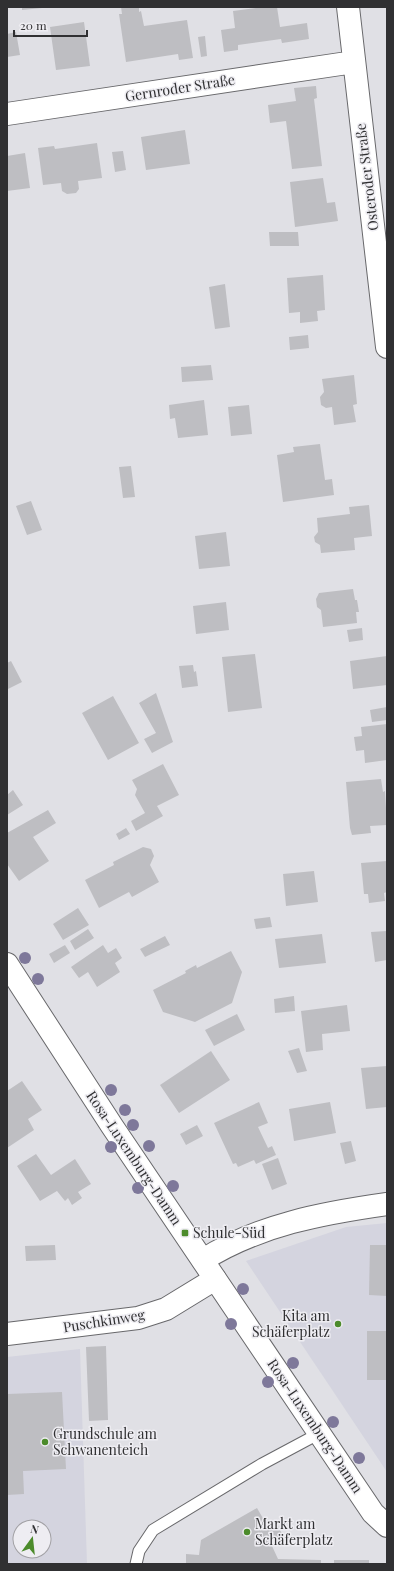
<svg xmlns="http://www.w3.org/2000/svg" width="394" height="1571" viewBox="0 0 394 1571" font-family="'Playfair Display',serif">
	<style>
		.built { fill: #d4d4df; fill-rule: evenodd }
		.building { fill: #bebec2 }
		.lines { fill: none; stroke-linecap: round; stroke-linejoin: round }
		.lane-casing { stroke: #68686b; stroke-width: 13 }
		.street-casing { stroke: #68686b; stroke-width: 24 }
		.secondary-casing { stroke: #68686b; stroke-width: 24 }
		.lane { stroke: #fff; stroke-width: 11 }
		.street { stroke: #fff; stroke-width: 22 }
		.secondary { stroke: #fff; stroke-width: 22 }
		.tree { fill: #7e789a }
		.poi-dot { fill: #4c8b2b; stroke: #eeedf2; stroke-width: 1.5 }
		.labels { text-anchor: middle; stroke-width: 3; stroke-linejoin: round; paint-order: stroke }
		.street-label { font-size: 14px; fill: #303032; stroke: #eeedf2 }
		.poi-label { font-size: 14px; fill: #303032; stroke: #eeedf2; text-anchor: start }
	</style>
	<rect width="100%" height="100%" fill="#e0e0e5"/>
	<path class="built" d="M387,1223v249l-141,-211 100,-34z
		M80,1349l7,215h-80v-207zM20,1527h24v24h-24z"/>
	<path class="building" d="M22,7h20v1l-20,2z
		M121,7h18v5l2,-1 3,15 43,-6 6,38 -14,2 -1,-6 -52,8 -7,-48h3z
		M263,7h14l3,20 27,-4 2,16 -27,4 -1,-4 -43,6v5l-14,2 -3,-22 14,-2 -2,-17z
		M84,22l6,44 -34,4 -6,-43z
		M16,32l4,23 -13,2v-23z
		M205,36l2,20 -6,1 -3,-20z
		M316,86l1,12 -3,1 8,67 -30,3 -6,-48 -16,2 -2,-18 28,-4 -2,-13z
		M185,130l5,34 -44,6 -5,-33z
		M97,143l5,35 -24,3 1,8 -3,4 -9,1 -5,-3 -1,-8 -18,2 -5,-37 16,-2 1,3z
		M123,151l3,19 -11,2 -3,-20z
		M25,153l5,35 -23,3v-35z
		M323,178l4,25 8,-1 3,19 -43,6 -5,-45z
		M269,232h29l1,14h-29z
		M323,275l2,35 -8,1 1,10 -18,2v-11l-11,1 -2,-35z
		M225,284l5,43 -15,2 -6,-42z
		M308,335l1,13 -19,2 -1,-13z
		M211,365l2,15 -31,2 -1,-15z
		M354,375l3,29 -4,1 3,17 -22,3 -2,-18 -6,1 -5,-3 -1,-8 4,-5 -2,-13z
		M204,400l4,35 -30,3 -3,-20 -5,1 -1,-14z
		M249,405l3,29 -21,2 -3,-29z
		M320,444l5,36 7,-1 2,16 -51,7 -6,-47 17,-3 -1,-5z
		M131,466l4,31 -12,1 -4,-31z
		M31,501l11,29 -15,5 -11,-29z
		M369,505l3,31 -18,2 1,12 -34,3 -1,-8 -5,-3 -1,-5 4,-5 -1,-14 33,-4 -1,-7z
		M226,532l4,34 -31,3 -4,-33z
		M353,589l2,11h2l2,12h-3l1,11 -34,4 -2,-17 -4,-3 -1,-8 3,-6z
		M226,602l3,28 -33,4 -3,-28z
		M362,628l1,12 -14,2 -2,-12z
		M255,654l7,54 -34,4 -6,-55z
		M387,656v29l-34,4 -3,-28z
		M11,661l11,21 -14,7 -1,-26z
		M193,665l1,7 2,-1 2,15 -16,2 -3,-22z
		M156,693l17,49 -21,11 -8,-14 12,-6 -17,-30z
		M113,696l26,47 -31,17 -26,-47z
		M387,707v13l-15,2 -2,-12z
		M387,724v36l-22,3 -1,-13 -8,1 -2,-14 8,-1 -1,-9z
		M163,764l16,31 -22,11 6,10 -27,15 -5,-10 14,-8 -10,-18 2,-6 -5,-9z
		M381,779l2,13 2,-1 2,34 -17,1 1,7 -19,2 -2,-7 -4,-46z
		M13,790l10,15 -16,10v-20z
		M48,810l8,13 -23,14 16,24 -30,20 -12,-17v-31z
		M126,828l4,6 -11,6 -3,-6z
		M143,847l8,2 3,7 -4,9 9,17 -27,15 -3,-5 -30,16 -14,-28 29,-15 -1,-3z
		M387,861v31l-3,1 1,8 -16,2 -1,-9h-4l-3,-31z
		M314,871l4,31 -32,4 -3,-32z
		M78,908l11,17 -26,15 -10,-16z
		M270,917l2,10 -16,2 -2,-10z
		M88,929l6,9 -19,12 -5,-9z
		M387,931v29l-12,2 -4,-30z
		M322,934l4,29 -47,5 -4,-29z
		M165,936l5,9 -25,12 -5,-8z
		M65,945l5,8 -16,10 -5,-9z
		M103,945l5,8 8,-5 6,10 -7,5 5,9 -23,15 -9,-15 -9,6 -8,-11z
		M231,951l11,21 -10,31 -37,19 -32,-10 -10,-22 33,-17 -1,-2 11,-6 1,3z
		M294,996l1,15 -20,2 -1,-14z
		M347,1005l3,26 -28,3 1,16 -17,2 -5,-41z
		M237,1014l8,16 -31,16 -9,-16z
		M299,1048l8,23 -10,2 -9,-22z
		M211,1051l19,29 -51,33 -19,-28z
		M387,1066v41l-21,2 -5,-41z
		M22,1081l20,29 -14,9 6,11 -27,18v-57z
		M259,1102l9,21 -10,4 10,21 4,-2 4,9 -20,9 -2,-4 -16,7 -2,-4 -3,1 -19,-41z
		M330,1102l6,31 -42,8 -5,-32z
		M197,1125l6,11 -17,9 -6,-11z
		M351,1141l5,20 -11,3 -5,-21z
		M36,1154l15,21 24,-16 16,25 -13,8 4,6 -10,7 -4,-7 -3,3 -8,-10 -17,10 -23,-35z
		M278,1158l9,26 -15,6 -10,-26z
		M55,1245l1,15 -30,1 -1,-15z
		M370,1245h17v51l-18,-1z
		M367,1331h20v49h-20z
		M106,1346l2,74 -19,1 -3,-74z
		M62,1392l4,77 -43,2 1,23 -17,1v-101z
		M257,1508l11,19 8,-5 8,16 -12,8 6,13 43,1v4h-135v-10l13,1 2,-15z
		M334,1560h35v4h-35z"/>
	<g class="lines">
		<defs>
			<path id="lane" d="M136,1564l3,-13 14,-21 109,-66 58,-31"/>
			<path id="street" d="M348,7l39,340
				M7,114l347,-52
				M203,1260c55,-35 120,-47 184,-56
				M7,1334l131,-16 28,-9 49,-30"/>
			<path id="secondary" d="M7,964l105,162 261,387 14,13"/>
		</defs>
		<use href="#lane" class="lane-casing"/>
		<use href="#street" class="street-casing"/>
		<use href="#secondary" class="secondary-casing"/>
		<use href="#lane" class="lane"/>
		<use href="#street" class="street"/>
		<use href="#secondary" class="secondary"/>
	</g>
	<g class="tree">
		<circle cx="25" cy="958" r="6"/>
		<circle cx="38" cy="979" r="6"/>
		<circle cx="111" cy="1090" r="6"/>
		<circle cx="125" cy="1110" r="6"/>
		<circle cx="133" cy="1125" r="6"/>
		<circle cx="149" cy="1146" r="6"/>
		<circle cx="111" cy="1147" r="6"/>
		<circle cx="173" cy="1186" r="6"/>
		<circle cx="138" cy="1188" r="6"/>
		<circle cx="243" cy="1289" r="6"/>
		<circle cx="231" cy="1324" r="6"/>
		<circle cx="293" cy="1363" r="6"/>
		<circle cx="268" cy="1382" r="6"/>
		<circle cx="333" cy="1422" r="6"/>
		<circle cx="359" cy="1458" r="6"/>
	</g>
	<g class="poi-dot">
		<rect x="181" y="1229" width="8" height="8" rx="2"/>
		<circle cx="338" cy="1324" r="4"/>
		<circle cx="45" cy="1442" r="4"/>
		<circle cx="247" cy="1532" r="4"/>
	</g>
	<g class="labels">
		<g class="street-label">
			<text transform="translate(180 88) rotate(-9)" y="5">Gernroder Straße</text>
			<text transform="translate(367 177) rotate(-97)" y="5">Osteroder Straße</text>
			<text transform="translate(134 1158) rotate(56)" y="5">Rosa-Luxemburg-Damm</text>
			<text transform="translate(104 1321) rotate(-9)" y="5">Puschkinweg</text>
			<text transform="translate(315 1426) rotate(56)" y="5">Rosa-Luxemburg-Damm</text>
		</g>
		<g class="poi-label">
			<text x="193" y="1238">Schule-Süd</text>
			<text x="330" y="1321" text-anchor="end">Kita am<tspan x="330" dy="16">Schäferplatz</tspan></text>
			<text x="53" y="1439">Grundschule am<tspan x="53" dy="16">Schwanenteich</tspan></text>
			<text x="255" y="1529">Markt am<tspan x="255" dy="16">Schäferplatz</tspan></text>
		</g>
	</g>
	<rect width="394" height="1571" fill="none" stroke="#303032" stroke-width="16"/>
	<g transform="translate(32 1539) rotate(15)"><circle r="19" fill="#eeedf2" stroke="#a2a1a5"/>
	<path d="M0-3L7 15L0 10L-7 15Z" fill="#4c8b2b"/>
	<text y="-6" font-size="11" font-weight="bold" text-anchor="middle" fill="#303032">N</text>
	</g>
	<path d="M14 30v6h73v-6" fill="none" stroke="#303032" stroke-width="2"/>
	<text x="20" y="30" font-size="12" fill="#303032" stroke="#eeedf2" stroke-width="3" paint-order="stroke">20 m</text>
</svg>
